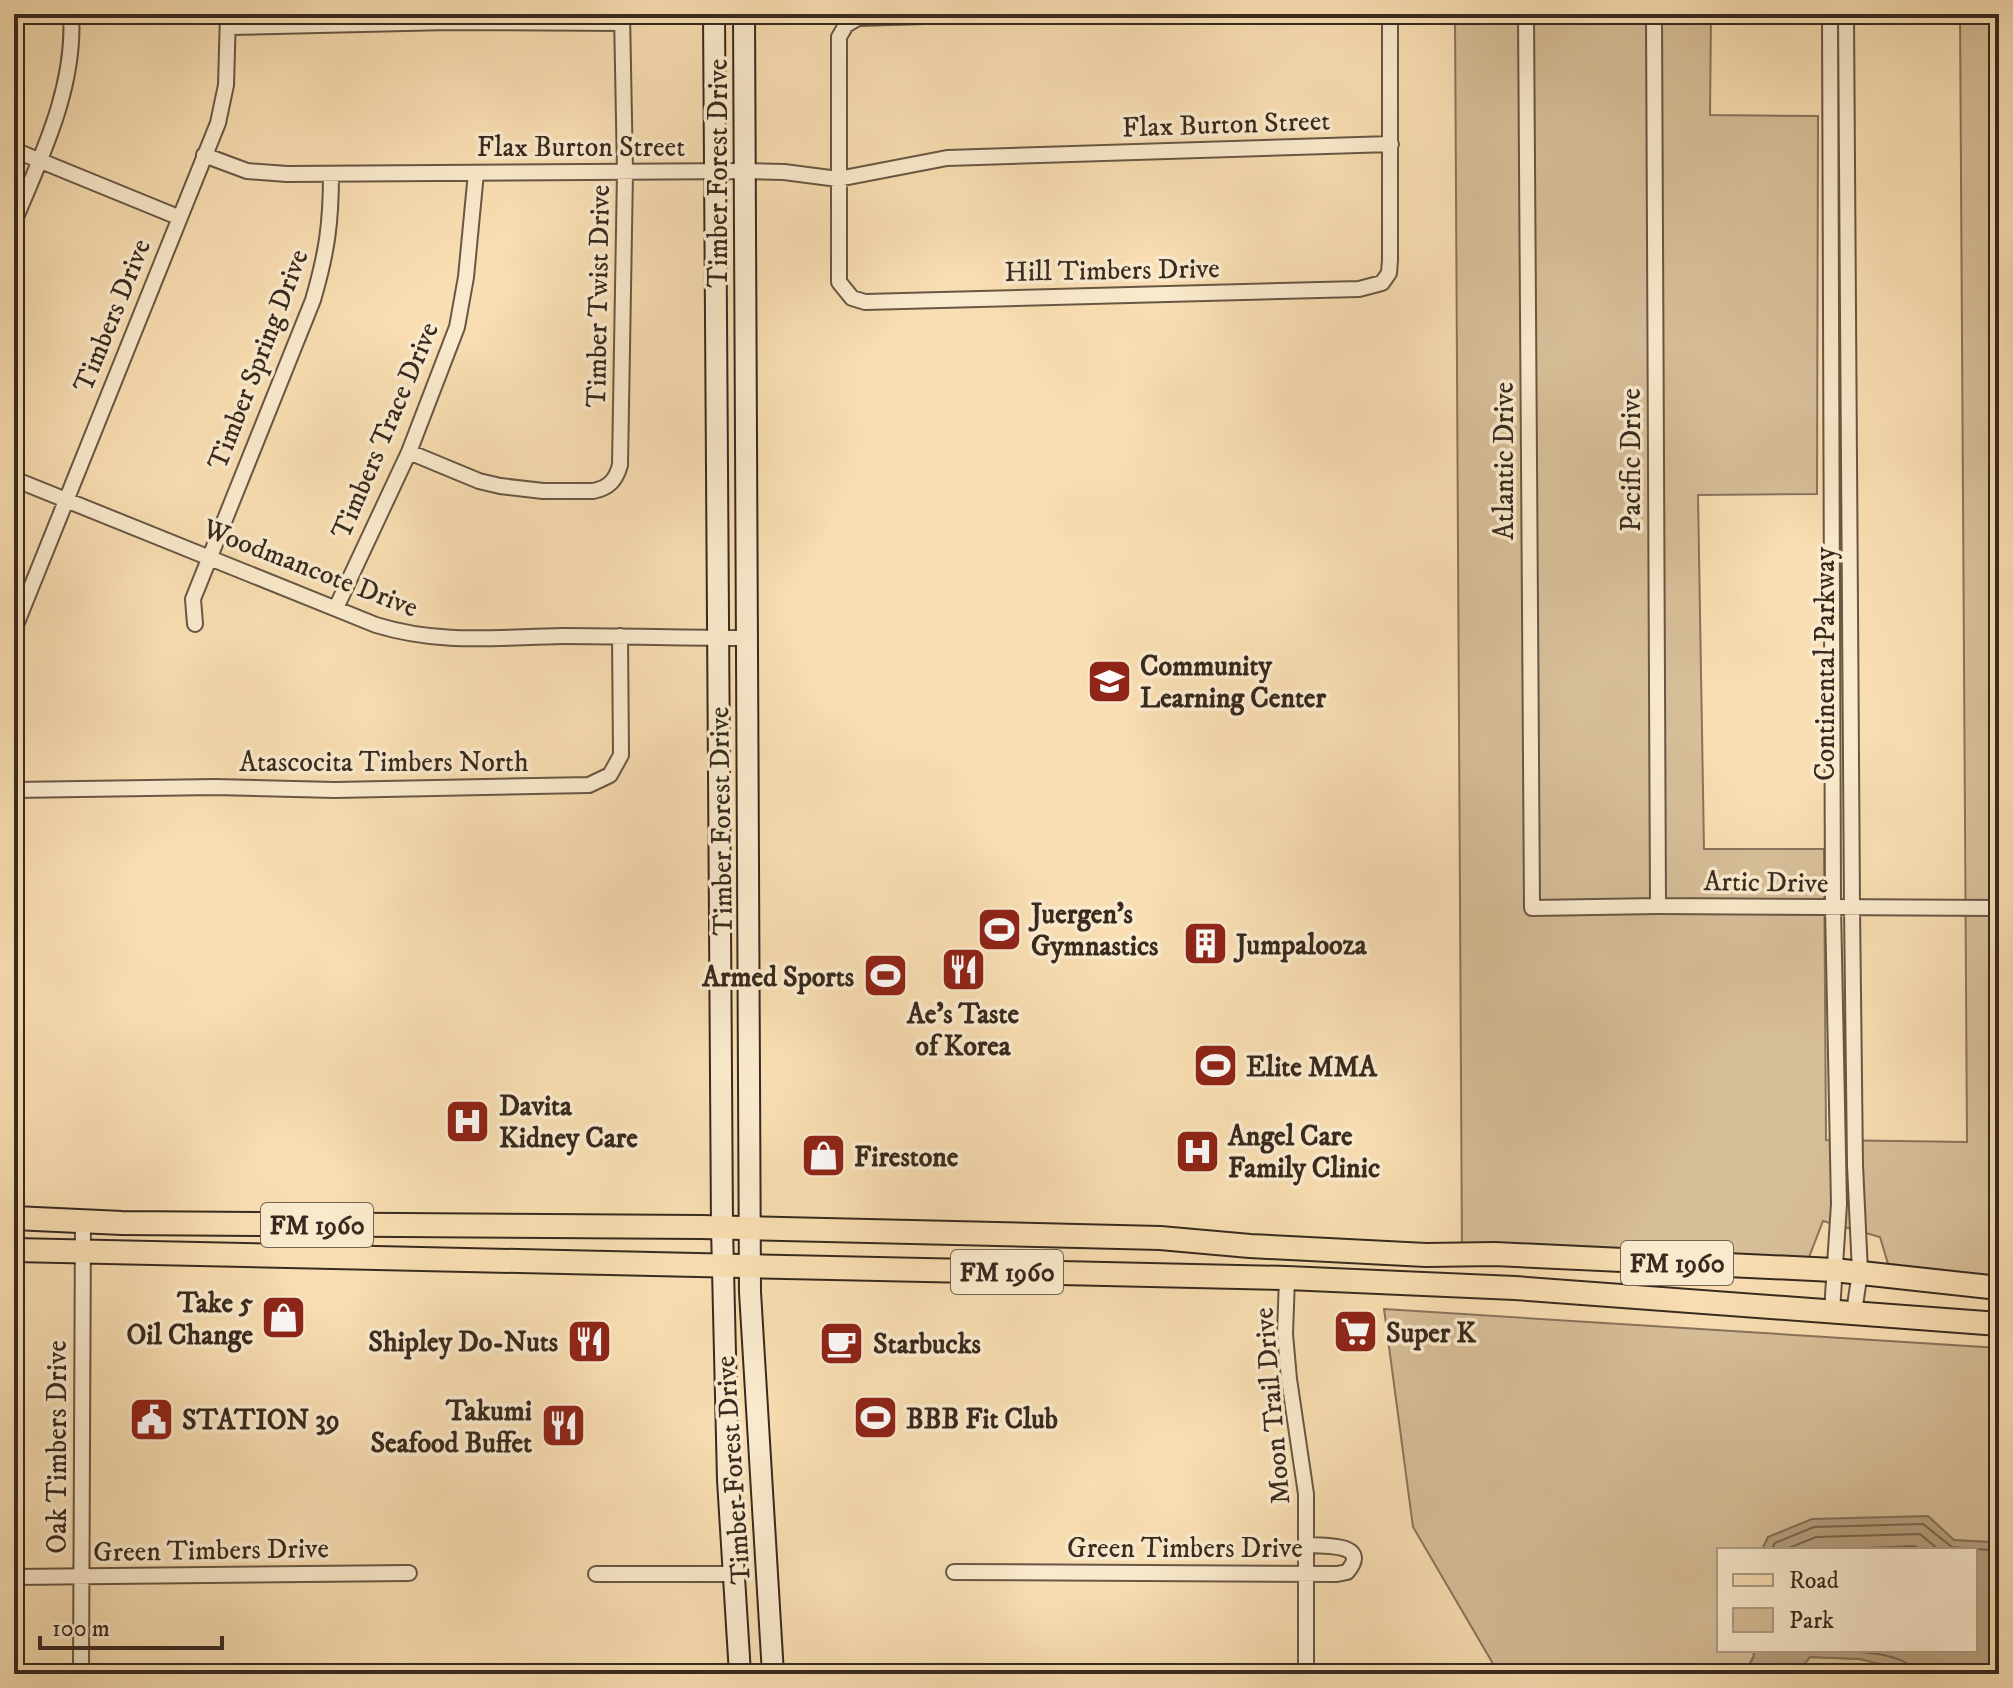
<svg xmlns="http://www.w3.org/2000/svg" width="2013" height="1688" viewBox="0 0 2013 1688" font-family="'IM FELL DW Pica',serif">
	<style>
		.green { fill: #d7bf99; stroke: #88745c; stroke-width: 2 }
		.water { fill: #b7a180; stroke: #847159; stroke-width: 2 }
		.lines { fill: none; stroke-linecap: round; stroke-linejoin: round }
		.shore { stroke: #786650; stroke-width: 2 }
		.street-casing { stroke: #685744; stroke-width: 18 }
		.secondary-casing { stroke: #382a1f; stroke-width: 24 }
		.primary-casing { stroke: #382a1f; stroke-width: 26 }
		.street { stroke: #faeacd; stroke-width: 14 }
		.secondary { stroke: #faeacd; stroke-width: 20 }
		.primary { stroke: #f8deb2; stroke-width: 22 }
		.labels { text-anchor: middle; stroke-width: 7; stroke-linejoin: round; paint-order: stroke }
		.shield { fill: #faeacd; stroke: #726453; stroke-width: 2 }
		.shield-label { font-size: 26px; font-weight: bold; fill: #382a1f }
		.street-label { font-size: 28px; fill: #382a1f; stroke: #faeacd }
		.poi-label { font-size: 28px; font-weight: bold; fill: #382a1f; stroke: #faeacd; text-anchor: start }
	</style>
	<rect width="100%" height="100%" fill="#f8deb2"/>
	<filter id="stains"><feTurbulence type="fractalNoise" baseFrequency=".0025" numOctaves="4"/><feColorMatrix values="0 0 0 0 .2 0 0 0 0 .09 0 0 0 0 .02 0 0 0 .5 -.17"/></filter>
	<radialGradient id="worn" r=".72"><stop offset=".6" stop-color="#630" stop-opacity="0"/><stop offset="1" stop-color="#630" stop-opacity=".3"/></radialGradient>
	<path class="green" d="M1455,14h256l-1,101 108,1 -1,378 -119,1 6,354h120l2,291 141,2 -7,-1128h39v1266l-107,-3 -12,-40 -57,-16 -17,44 -344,-10z
		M1384,1309l615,39v189l-9,5 -222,-5 -6,13h-43v100h34l1,6 -10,18h-245l-86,-147z
		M1810,1657l50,2 60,15h-124z"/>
	<path class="water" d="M1928,1516l26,24 36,2 9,-5v137h-79l-60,-15 -50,-2 -14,17h-52l10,-18 -1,-6h222v-100h-213l6,-13 44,-18z"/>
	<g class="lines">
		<path class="shore" d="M1771,1550l4,-7 39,-16 109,-3 29,23 37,3 10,-4
			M1784,1550l32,-13 104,-3 19,16
			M1816,1550l99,-4 6,4
			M1829,1650c22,1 67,2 83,17l1,7"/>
		<defs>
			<path id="street" d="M992,14l-134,4 -12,7 -7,12v245l13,16 13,4 494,-13 23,-6 7,-10 1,-13v-246
				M1526,14l6,894 126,-2 341,2
				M1654,14l4,892
				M1830,14l3,893 6,297 -7,107
				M1846,14l6,893 3,258 5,107 -6,40
				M229,27l220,-5 173,1
				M14,150l164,67
				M204,155l43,16 40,3 458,-3 39,1 54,7 109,-21 444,-14
				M14,222c27,-65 62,-135 57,-208
				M409,452l70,29 21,5 43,5h50c16,-3 23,-11 27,-26l5,-293 -3,-158
				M14,479l362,146c65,20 121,12 187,11 61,0 122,2 183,2
				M336,608l73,-156 48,-125 9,-50 10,-104
				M195,624l-2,-25 120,-299c14,-48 18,-77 18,-126
				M14,630l204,-507 8,-38 2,-71
				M14,790l201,-3 120,3 254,-5 21,-10 11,-20 -1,-119
				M1287,1278l-2,56 4,45 17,115v180
				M954,1572l383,2 10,-2c25,-29 -24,-26 -40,-27
				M596,1574h138
				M14,1577l395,-4
				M81,1674l2,-453"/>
			<path id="secondary" d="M714,14l8,1213 6,253 12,194
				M744,14l6,1278 23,382"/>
			<path id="primary" d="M14,1218l108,5 579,4 459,11 90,8 176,9 69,-1 339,16 165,18
				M14,1250l1273,28 228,10 484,36"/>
		</defs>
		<use href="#street" class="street-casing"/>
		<use href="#secondary" class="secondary-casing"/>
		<use href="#primary" class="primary-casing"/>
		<use href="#street" class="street"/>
		<use href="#secondary" class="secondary"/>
		<use href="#primary" class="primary"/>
	</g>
	<defs>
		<symbol id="school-square" viewBox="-11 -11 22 22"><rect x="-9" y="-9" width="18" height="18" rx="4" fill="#8f2418" stroke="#faeacd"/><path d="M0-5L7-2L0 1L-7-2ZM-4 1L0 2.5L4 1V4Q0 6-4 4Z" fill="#fff"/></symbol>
		<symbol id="stadium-square" viewBox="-11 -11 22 22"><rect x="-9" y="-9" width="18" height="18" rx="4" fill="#8f2418" stroke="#faeacd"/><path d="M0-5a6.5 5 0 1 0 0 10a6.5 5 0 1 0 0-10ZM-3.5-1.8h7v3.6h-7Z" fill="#fff"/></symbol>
		<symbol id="building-square" viewBox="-11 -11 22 22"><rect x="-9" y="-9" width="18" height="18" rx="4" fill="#8f2418" stroke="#faeacd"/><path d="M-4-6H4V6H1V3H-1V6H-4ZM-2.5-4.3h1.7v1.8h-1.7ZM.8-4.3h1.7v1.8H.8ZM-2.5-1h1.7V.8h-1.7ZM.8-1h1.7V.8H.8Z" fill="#fff"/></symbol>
		<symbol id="restaurant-square" viewBox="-11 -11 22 22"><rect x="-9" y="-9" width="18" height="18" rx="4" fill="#8f2418" stroke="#faeacd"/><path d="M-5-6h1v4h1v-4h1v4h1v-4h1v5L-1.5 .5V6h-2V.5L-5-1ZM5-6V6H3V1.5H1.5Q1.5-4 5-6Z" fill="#fff"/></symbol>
		<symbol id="hospital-square" viewBox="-11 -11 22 22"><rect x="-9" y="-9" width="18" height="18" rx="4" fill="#8f2418" stroke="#faeacd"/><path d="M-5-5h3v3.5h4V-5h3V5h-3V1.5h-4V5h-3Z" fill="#fff"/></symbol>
		<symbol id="shop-square" viewBox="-11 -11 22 22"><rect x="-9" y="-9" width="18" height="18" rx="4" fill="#8f2418" stroke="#faeacd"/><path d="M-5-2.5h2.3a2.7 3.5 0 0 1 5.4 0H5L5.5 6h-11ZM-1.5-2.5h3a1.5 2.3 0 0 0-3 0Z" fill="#fff"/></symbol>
		<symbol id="supermarket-square" viewBox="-11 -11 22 22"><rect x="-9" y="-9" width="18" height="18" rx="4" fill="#8f2418" stroke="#faeacd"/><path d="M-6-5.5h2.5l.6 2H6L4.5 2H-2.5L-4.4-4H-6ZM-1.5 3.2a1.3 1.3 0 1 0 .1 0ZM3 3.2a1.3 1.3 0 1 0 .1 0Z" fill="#fff"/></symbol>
		<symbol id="cafe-square" viewBox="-11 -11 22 22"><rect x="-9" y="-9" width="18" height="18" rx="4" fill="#8f2418" stroke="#faeacd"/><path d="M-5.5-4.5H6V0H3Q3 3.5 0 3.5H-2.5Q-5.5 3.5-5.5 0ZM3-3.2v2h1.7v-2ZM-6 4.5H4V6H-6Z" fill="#fff"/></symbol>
		<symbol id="civic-square" viewBox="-11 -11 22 22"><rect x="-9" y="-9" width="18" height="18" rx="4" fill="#8f2418" stroke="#faeacd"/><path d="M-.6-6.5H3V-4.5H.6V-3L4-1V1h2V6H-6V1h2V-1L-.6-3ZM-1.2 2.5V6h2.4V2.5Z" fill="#fff"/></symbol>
	</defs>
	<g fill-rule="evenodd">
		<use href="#school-square" x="1084" y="656" width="51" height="51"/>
		<use href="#stadium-square" x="974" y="904" width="51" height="51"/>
		<use href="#building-square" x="1180" y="918" width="51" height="51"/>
		<use href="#restaurant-square" x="938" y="944" width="51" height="51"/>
		<use href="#stadium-square" x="860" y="950" width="51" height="51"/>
		<use href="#stadium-square" x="1190" y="1040" width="51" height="51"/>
		<use href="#hospital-square" x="442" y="1096" width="51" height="51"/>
		<use href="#hospital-square" x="1172" y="1126" width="51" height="51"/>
		<use href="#shop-square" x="798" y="1130" width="51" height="51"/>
		<use href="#shop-square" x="258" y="1292" width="51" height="51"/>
		<use href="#supermarket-square" x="1330" y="1306" width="51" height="51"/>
		<use href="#restaurant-square" x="564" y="1316" width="51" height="51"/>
		<use href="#cafe-square" x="816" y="1318" width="51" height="51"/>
		<use href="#stadium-square" x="850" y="1392" width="51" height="51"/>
		<use href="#civic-square" x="126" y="1394" width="51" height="51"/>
		<use href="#restaurant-square" x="538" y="1400" width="51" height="51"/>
	</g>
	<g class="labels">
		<g class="shield">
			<rect x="261" y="1203" width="112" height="44" rx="6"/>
			<rect x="1621" y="1241" width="112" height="44" rx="6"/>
			<rect x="951" y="1250" width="112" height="44" rx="6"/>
		</g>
		<g class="shield-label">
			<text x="317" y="1234">FM 1960</text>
			<text x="1677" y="1272">FM 1960</text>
			<text x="1007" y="1281">FM 1960</text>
		</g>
		<g class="street-label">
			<text transform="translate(1226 123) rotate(-2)" y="10">Flax Burton Street</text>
			<text x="581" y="156">Flax Burton Street</text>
			<text transform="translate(717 173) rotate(-90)" y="10">Timber Forest Drive</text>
			<text transform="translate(1112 269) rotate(-1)" y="10">Hill Timbers Drive</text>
			<text transform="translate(597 296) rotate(-89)" y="10">Timber Twist Drive</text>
			<text transform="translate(111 315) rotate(-68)" y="10">Timbers Drive</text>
			<text transform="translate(257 359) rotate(-69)" y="10">Timber Spring Drive</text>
			<text transform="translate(384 430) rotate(-67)" y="10">Timbers Trace Drive</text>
			<text transform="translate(1630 460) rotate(-90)" y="10">Pacific Drive</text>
			<text transform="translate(1503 461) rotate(-90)" y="10">Atlantic Drive</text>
			<text transform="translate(311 567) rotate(21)" y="10">Woodmancote Drive</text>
			<text transform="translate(1824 664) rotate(-90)" y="10">Continental Parkway</text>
			<text x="384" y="771">Atascocita Timbers North</text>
			<text transform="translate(720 821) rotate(-91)" y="10">Timber Forest Drive</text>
			<text transform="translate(1766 881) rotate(1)" y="10">Artic Drive</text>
			<text transform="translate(1271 1406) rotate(-95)" y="10">Moon Trail Drive</text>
			<text transform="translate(56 1447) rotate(-90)" y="10">Oak Timbers Drive</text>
			<text transform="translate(732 1470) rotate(-94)" y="10">Timber Forest Drive</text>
			<text x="1185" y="1557">Green Timbers Drive</text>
			<text transform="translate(211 1549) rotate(-1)" y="10">Green Timbers Drive</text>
		</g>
		<g class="poi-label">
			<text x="1140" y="675">Community<tspan x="1140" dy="32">Learning Center</tspan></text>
			<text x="1031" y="923">Juergen's<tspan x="1031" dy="32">Gymnastics</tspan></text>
			<text x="1236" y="954">Jumpalooza</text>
			<text x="854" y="986" text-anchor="end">Armed Sports</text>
			<text x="963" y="1023" text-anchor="middle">Ae's Taste<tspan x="963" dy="32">of Korea</tspan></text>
			<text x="1246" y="1076">Elite MMA</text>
			<text x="499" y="1115">Davita<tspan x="499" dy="32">Kidney Care</tspan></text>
			<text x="1228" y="1145">Angel Care<tspan x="1228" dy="32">Family Clinic</tspan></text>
			<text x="854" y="1166">Firestone</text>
			<text x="253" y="1312" text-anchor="end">Take 5<tspan x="253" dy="32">Oil Change</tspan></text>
			<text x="1386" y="1342">Super K</text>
			<text x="558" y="1351" text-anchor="end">Shipley Do-Nuts</text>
			<text x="873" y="1353">Starbucks</text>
			<text x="532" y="1420" text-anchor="end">Takumi<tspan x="532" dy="32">Seafood Buffet</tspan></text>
			<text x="906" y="1428">BBB Fit Club</text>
			<text x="182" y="1429">STATION 39</text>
		</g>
	</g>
	<rect width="2013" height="1688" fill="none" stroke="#f8deb2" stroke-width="48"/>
	<rect x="16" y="16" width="1981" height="1656" fill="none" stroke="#382a1f" stroke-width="4"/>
	<rect x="24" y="24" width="1965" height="1640" fill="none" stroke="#382a1f" stroke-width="2"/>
	<rect x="1717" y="1548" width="260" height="104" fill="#faeacd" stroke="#ac9d87" stroke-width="2"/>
	<rect x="1733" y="1574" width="40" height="12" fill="#f8deb2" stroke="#ac9d87" stroke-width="2"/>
	<text x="1789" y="1588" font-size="24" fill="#382a1f">Road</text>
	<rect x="1733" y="1608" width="40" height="24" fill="#d7bf99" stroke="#ac9d87" stroke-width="2"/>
	<text x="1789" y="1628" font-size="24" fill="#382a1f">Park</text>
	<path d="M40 1636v12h182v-12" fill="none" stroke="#382a1f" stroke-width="4"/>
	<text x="52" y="1636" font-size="24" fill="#382a1f" stroke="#faeacd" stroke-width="6" paint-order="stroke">100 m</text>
	<rect width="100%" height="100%" filter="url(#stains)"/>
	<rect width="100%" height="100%" fill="url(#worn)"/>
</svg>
